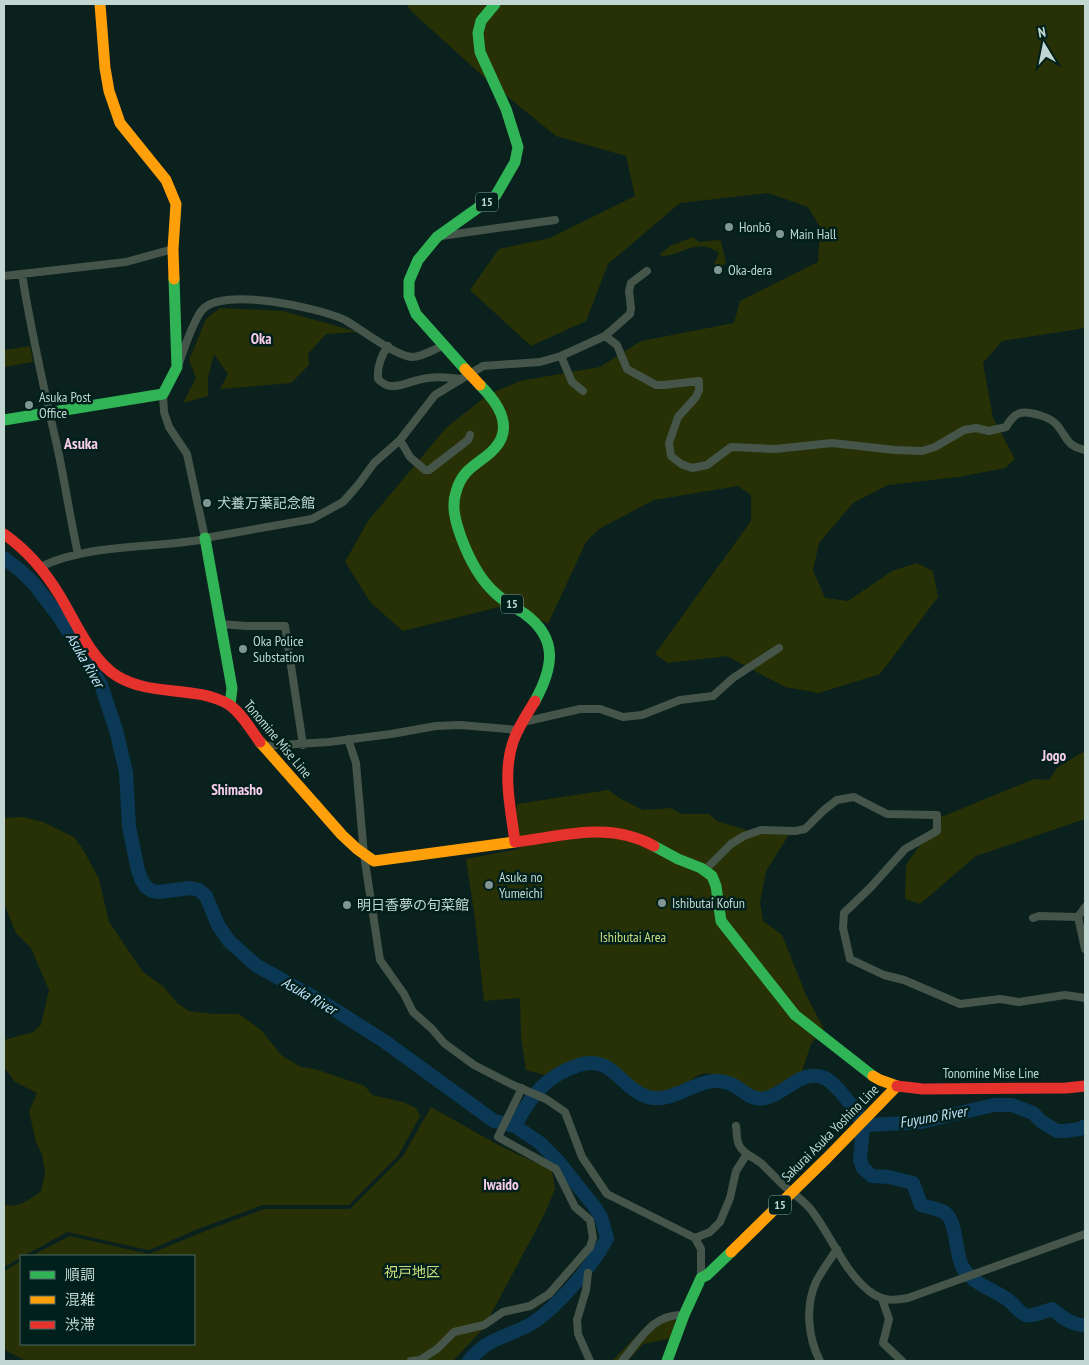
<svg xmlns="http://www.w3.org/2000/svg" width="1089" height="1365" viewBox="0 0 1089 1365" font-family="'PT Sans Narrow','Noto Sans JP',sans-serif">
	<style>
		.green { fill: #283105 }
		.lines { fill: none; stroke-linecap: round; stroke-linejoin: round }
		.river { stroke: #0b3955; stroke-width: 14 }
		.street { stroke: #46554a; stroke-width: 8 }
		.fast { stroke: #30b455; stroke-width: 11 }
		.slow { stroke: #ff9f0a; stroke-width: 11 }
		.jam { stroke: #e5322d; stroke-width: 11 }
		.slow-bridge { stroke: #ff9f0a; stroke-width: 11 }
		.poi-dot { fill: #829793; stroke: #02201b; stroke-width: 2 }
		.labels { text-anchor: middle; stroke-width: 5; stroke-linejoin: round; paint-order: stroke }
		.shield { fill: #02201b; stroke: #88a09b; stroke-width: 1 }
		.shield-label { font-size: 12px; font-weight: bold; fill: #c2d7d2 }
		.poi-label { font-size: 14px; fill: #c2d7d2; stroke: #02201b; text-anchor: start }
		.street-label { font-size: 14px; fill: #c2d7d2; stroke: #02201b }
		.park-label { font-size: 14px; fill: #cede7e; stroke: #02201b }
		.neighbourhood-label { font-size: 15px; font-weight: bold; fill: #f7cdea; stroke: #02201b }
		.water-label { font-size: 15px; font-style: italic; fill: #c1e1fb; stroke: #02201b }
		.quarter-label { font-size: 16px; font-weight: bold; fill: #f7cdea; stroke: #02201b }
	</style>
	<rect width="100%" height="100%" fill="#0a211e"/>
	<path class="green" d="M407,4h678v324l-83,13 -19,22 10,55 22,41 -10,9 -47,9 -70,8 -35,18 -34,40 -6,27 12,28 23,3 44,-30 25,-8 16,8 5,26 -58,77 -61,19 -34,-6 -58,-31 -59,7 -13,-9 96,-133v-26l-13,-9 -84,14 -55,29 -13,13 -38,82 -37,-20 -108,27 -32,-28 -26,-41 23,-41 78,-93 43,-34 31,-13 80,-14 41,-26 93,-18 6,-22 78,-39 2,-35 -12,-20 -40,-14 -88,10 -72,61 -22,57 -55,25 -61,-56 29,-41 51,-11 85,-42 -9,-40 -70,-20 -70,-57 -76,-69z
		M693,237l6,5 18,-2 4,1 5,22 -2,2 -8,2 -2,-3 5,-11c-23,-17 -36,3 -58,3l-1,-2 10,-8z
		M220,308l63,3 75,21 -32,2 -18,20 1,11 -18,18 -71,6 8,-15 -14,-20 -6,23v19l-25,7 13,-25 -7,-18 17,-41z
		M30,346l3,16 -29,5v-19l1,2z
		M1085,751v68l-109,37 -56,48 -15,-5 1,-34 33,-47 95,-39 15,1 9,-13z
		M608,790l13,9 22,11 28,-2 10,6h28l8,7 32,10 41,2 -24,38 -6,31 3,19 19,14 24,60 18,34 -13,15 -10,30 -13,5 -19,14 -16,3c-12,-10 -36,-26 -52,-22 -4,1 -9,6 -13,8 -10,7 -27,15 -40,12 -7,-1 -14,-8 -19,-13 -6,-5 -11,-12 -17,-16 -21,-14 -45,-2 -64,11l-22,-6 -5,-33 -1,-39 -36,3 -9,-82 -9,-60 53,-10 -3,-37 1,-8z
		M22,817l21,5 31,15 10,14 15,28 10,43 34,50 21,15 13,16 12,8 25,3h25l23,17 19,24 20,12 14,2 50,17 7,9 31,7 13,6 4,8 -22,40 -49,49h-86l-65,24 -49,21 -82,-18 -63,35v-63c12,6 27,-5 37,-13l4,-18 -3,-19 -6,-12 -7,-31 8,-18 -22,-11 -11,-15v-27l29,-8 8,-7 8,-35 -18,-42 -15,-15 -11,-27 -1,-8v-80z
		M431,1107l69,39 52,24 3,19 -11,26 -61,114 -30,32h-429l-1,-2 -19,-9v-79l17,-10v83h173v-88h-163l39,-20 79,18 59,-24 56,-21h86l53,-53z
		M664,1314l13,7 -4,17 -30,6 -15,17h-16l39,-40z"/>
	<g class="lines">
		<path class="river" d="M4,558l17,13 14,14 25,33 41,67 15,45 10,42 3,55 9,43 3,9 5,8 6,4 7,1 31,-4 9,2 7,6 12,29 11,16 28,25 67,37 60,38 110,80 21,5 25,17 18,18 36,45 7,11 6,21c-13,26 -49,68 -73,84 -25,16 -44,13 -65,39
			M859,1117l4,10 -3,33 3,8 9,8 17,1 24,6 8,22c7,2 16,4 23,7 13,8 11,40 18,54 10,19 31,22 46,34 6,4 11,13 18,15 7,2 19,-4 26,-6 10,8 19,16 33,16
			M515,1126c15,-30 32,-51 64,-61 33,-11 42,24 69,32 27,8 52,-24 80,-14 14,4 21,19 38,15 19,-4 36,-30 59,-20 15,8 30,35 44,47l52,-3 73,-17h18l21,8 9,9 15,9h8l15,-2 5,-3"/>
		<path class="street" d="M441,236l114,-16
			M22,274c9,58 22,115 35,172 8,36 13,72 21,108
			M4,276l122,-14 47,-13
			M605,336l12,9 10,24 29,16h8l35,-4v9l-3,7 -18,20 -9,26 2,13 10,8 11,4 15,-3 24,-18 44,2 57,-6 63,7 27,1 13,-4 29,-17 12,-2 13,3 17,-4c3,-5 7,-12 14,-14 9,-2 31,4 37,12 11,13 8,20 28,25
			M388,346c-7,10 -11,21 -10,33 4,4 8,7 13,7 9,1 18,-4 27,-6 13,-4 29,-3 43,-1
			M561,356l11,26 11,9
			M179,363c6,-16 13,-40 23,-53 20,-24 118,-2 143,10 16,9 50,36 67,37 10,0 23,-8 32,-12
			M163,394l1,18 5,15 18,27 18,84 107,-19 31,-17 15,-17 16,-22 26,-23 35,-45 48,-29 57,-4 21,-6 44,-20 25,-22 1,-6 -2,-17 2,-8 16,-12
			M400,440l10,17 15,13h4l39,-30 2,-5
			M40,567c50,-24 112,-18 166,-28
			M220,624l26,2h39l18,119
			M523,722l57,-13h20l23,8 19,-2 38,-15 33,-4 20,-18 46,-30
			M348,739l8,24 8,92 16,105 24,34 9,18 19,17 12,14 30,22 39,20 33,14 19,13 17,45 25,37 88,44 6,11v29
			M264,746l65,-4 62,-8 45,-8 24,-1 58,5
			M705,870l26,-26 13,-8 17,-6 34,1 10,-2 19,-19 13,-10 17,-3 33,17 50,1v16l-32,18 -34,38 -27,26 -1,15 7,31 34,16 20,5 56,24 40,-5 19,3 46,-7 20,3
			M1085,907l-7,10 7,32
			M1033,918l6,-2 39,1
			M736,1126c1,5 0,13 3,19 4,9 15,12 23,19 7,7 14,14 21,21 10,9 21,15 29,26 20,26 31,59 57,80 13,10 23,10 39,7l177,-64
			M695,1238l15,-6 10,-10 10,-24 6,-27 11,-17
			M588,1273l-2,17 -9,30 1,14 12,27
			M882,1299l7,20 -6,24 19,18
			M411,1361l9,-1 17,-11 17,-17 30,-7 19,-13 27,-6 19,-12 41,-47 3,-9 -3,-18 -15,-13 -19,-38 -58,-32 24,-49
			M622,1361c18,-21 31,-48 62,-46
			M820,1361c-12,-23 -15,-55 -4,-79 6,-12 14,-22 21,-33"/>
		<path class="fast" d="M465,369l-49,-55 -7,-18v-15l9,-21 19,-23 59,-42 19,-33 3,-15 -12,-38 -26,-57 -2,-19 3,-12 14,-17
			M480,385c16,16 35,40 15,63 -14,16 -32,18 -39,44 -5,15 0,31 5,45 7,19 18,41 33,55 9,9 21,15 31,22 34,25 28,54 10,87
			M4,420l159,-26 14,-27 -3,-88
			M205,538l27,150 -2,17
			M654,846l24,13 23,9 11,8 4,10 5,35 74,94 78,61
			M667,1361l17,-46 17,-37 6,-3 24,-23"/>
		<path class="slow" d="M100,4l5,64 4,23 11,32 46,57 10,24 -3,45 1,30
			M260,742l82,93 15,14 17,12 141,-19
			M731,1252l96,-94 70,-72 -17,-6 -7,-4"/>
		<path class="jam" d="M4,534c24,17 41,37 56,62 15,25 32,65 57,80 34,21 77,9 111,28 13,8 23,26 32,38
			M535,701c-8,13 -17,26 -22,41 -11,32 -2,68 2,100 49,-6 94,-21 139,4
			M897,1086l26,3 143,-1 19,-2"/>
		<path class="slow-bridge" d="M465,369l15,16"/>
	</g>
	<g class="poi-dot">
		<circle cx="729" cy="227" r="5"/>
		<circle cx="780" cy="234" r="5"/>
		<circle cx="718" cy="270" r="5"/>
		<circle cx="29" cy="405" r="5"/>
		<circle cx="207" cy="503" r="5"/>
		<circle cx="243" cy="649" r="5"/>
		<circle cx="489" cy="885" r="5"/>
		<circle cx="662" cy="903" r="5"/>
		<circle cx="347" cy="905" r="5"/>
	</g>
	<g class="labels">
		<g class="shield">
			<rect x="476" y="192.5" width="22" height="19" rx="4"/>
			<rect x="501" y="594.5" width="22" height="19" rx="4"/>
			<rect x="769" y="1195.5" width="22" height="19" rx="4"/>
		</g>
		<g class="shield-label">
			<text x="487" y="206">15</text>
			<text x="512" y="608">15</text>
			<text x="780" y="1209">15</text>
		</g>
		<g class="poi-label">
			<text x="739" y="232">Honbō</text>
			<text x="790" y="239">Main Hall</text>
			<text x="728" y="275">Oka-dera</text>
			<text x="39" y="402">Asuka Post<tspan x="39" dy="16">Office</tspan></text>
			<text x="217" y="508">犬養万葉記念館</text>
			<text x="253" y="646">Oka Police<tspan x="253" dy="16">Substation</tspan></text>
			<text x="499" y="882">Asuka no<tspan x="499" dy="16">Yumeichi</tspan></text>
			<text x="672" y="908">Ishibutai Kofun</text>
			<text x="357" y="910">明日香夢の旬菜館</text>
		</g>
		<g class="street-label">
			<text transform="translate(278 739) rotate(50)" y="5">Tonomine Mise Line</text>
			<text x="991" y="1078">Tonomine Mise Line</text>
			<text transform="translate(830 1133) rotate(-45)" y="5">Sakurai Asuka Yoshino Line</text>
		</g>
		<g class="park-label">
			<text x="633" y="942">Ishibutai Area</text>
			<text x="412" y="1277">祝戸地区</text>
		</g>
		<g class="neighbourhood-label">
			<text x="261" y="344">Oka</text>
			<text x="1054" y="761">Jogo</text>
			<text x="237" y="795">Shimasho</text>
			<text x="501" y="1190">Iwaido</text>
		</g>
		<g class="water-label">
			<text transform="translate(85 660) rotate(60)" y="5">Asuka River</text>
			<text transform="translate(309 996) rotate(30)" y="5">Asuka River</text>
			<text transform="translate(933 1117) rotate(-10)" y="5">Fuyuno River</text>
		</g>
		<g class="quarter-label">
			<text x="81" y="449">Asuka</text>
		</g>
	</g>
	<rect width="1089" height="1365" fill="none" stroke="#c2d7d2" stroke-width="10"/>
	<rect x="20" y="1255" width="175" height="90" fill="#02201b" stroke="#4f6964"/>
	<rect x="30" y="1271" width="25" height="8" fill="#30b455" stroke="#4f6964"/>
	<text x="65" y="1280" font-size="15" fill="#c2d7d2">順調</text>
	<rect x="30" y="1296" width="25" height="8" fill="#ff9f0a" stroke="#4f6964"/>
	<text x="65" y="1305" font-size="15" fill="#c2d7d2">混雑</text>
	<rect x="30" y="1321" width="25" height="8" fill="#e5322d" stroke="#4f6964"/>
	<text x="65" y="1330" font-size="15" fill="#c2d7d2">渋滞</text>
	<g transform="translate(1044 45) rotate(350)" stroke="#02201b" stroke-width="4" paint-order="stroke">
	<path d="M0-4L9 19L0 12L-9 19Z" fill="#c2d7d2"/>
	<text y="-8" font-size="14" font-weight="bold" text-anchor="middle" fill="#c2d7d2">N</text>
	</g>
</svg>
